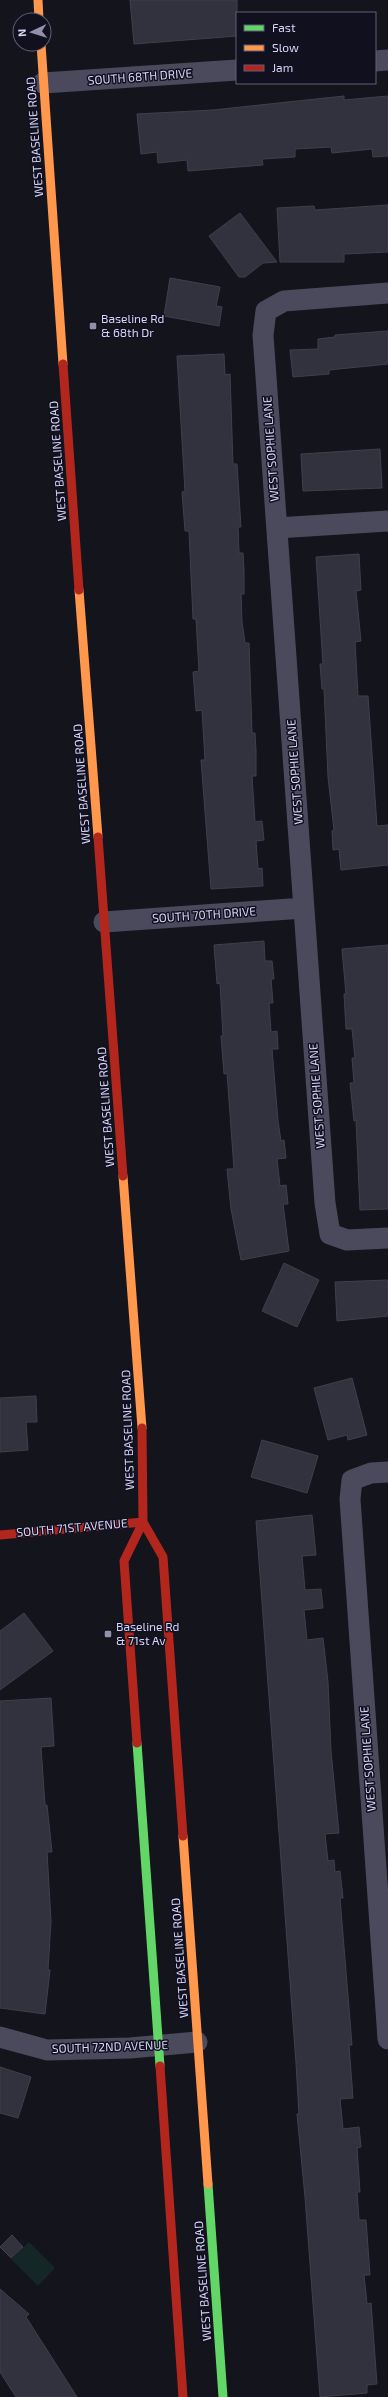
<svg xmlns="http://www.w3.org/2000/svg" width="388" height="2397" viewBox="0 0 388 2397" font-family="'Exo 2',sans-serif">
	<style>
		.green { fill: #142626 }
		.building { fill: #32313e; stroke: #413f4f }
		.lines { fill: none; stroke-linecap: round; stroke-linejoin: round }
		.street { stroke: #4a4a5c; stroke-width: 21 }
		.fast { stroke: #63d668; stroke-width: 9 }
		.slow { stroke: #ff974d; stroke-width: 9 }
		.jam { stroke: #b3261e; stroke-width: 9 }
		.poi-dot { fill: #9291ac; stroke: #11101f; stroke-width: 1.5 }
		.labels { text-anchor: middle; stroke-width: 3; stroke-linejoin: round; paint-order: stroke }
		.street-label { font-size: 12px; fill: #d6d4f9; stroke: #11101f }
		.poi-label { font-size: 12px; fill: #d6d4f9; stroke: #11101f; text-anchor: start }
	</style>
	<rect width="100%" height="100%" fill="#14141c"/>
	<path class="green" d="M29,2242l26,26 -17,18 -27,-27z"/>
	<path class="building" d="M130,0h107v36l-103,8z
		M344,96v4l44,-4v60l-15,1 -1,-8 -40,4 -1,-6 -36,2v8l-33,2 1,6 -75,6 -1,-11 -29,3 -1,-11 -16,2 -4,-40 76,-4z
		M388,205v47l-44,2v8h-64l-3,-54 37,-2 1,4z
		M240,213l37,49 -14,1 -18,14h-6l-30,-41z
		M170,278l50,9 -4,19 6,1 -3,19 -55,-10z
		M388,331v33l-59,6v4l-36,3 -3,-27 28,-1v-10l17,-2v-2z
		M224,354l1,21 5,-1 3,90h4l4,63h-3l1,26h4l1,18v23h-3l1,28 3,21h4l3,90h3l1,18v25h-4l3,46 7,-1 2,19 -8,1 2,28 4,-1 1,18 -52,3 -10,-129h4l-3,-50 -6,1 -3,-39 6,-1 -3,-52h-3l-4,-88h-4l-3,-39 3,-1 -8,-135z
		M380,449l2,39 -79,3 -2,-37z
		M359,554l2,36 -5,1 5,50 -6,1 3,54h10l9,130 11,-1v40l-47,5 -2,-21 -6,1 -1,-19 2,-1 -6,-53 -4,-88h-2l-2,-25h3l-7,-107z
		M264,941l1,20h7l2,18h-3l2,24h-4l2,29 6,-1 1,18h-6l6,72 3,20 3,-1 2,18 -9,1 3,27 6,-1 2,19h-5l6,47 -48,9 -10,-51 -4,-40h7l-7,-96 -3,1 -3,-38h2l-3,-53 -3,1 -3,-39z
		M388,945v264l-28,1 -4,-90 -2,1 -4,-38h4l-2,-25h3l-3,-29h-6l-2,-35h2l-4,-45z
		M284,1263l35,17 -22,47 -35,-16z
		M388,1280v36l-51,5 -2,-39z
		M352,1378l15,57 -19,5 -1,-5 -19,5 -14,-52z
		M36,1396l1,26h-11l2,28 -28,2v-54z
		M262,1440l56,16 -11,37 -56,-16z
		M312,1515l4,40 -14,1 3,34 16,-1 2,19 -19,2 3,30 16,-2 5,44 3,69 8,82 -14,1 3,27 6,-1 1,12 5,-1 3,27h-3l12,147h-3l4,53 -13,1 3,30 16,-2 2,20 -4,1 3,44h-3l2,28h7l4,55h-6l3,29 4,-1 6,81 -10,1v8l-47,4 -15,-200 -8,-83h2l-3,-51 -40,-542z
		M24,1613l29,38 -53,39v-59z
		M51,1698l3,48 -13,1 4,58h2l5,47h-5l4,69 -3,49h2l-5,44 -45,-6v-307z
		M0,2067l31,10 -13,41 -18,-5z
		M12,2235l11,12 -12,11 -11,-11z
		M0,2289l29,25 -3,3 51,80h-61l-16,-25z"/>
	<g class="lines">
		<path class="street" d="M375,61l13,-1
			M43,83l194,-13
			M388,293l-104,8 -18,10 -3,24 62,868 5,31 17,6 41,-2
			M277,528l111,-7
			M104,922l200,-14
			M388,1472l-17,1 -19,7 -2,19 38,540
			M0,2037l47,13 83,-2 67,-6"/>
		<path class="fast" d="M137,1743l23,323
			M208,2184l15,213"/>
		<path class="slow" d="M38,0l1,20
			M41,44l22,320
			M79,590l19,247
			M123,1176l19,252
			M183,1836l25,348"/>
		<path class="jam" d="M63,364l16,226
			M98,837l25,339
			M143,1522l20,35 20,279
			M0,1535l143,-13
			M137,1743l-13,-182 19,-39 -1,-94
			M160,2066l23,331"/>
	</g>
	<g class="poi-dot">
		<rect x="89" y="322" width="8" height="8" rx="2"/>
		<rect x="104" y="1630" width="8" height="8" rx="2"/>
	</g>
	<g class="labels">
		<g class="street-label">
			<text transform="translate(140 77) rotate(-4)" y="4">SOUTH 68TH DRIVE</text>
			<text transform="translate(35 137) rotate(-94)" y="4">WEST BASELINE ROAD</text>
			<text transform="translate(271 449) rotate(-94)" y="4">WEST SOPHIE LANE</text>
			<text transform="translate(58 461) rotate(-94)" y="4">WEST BASELINE ROAD</text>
			<text transform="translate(295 772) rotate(-94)" y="4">WEST SOPHIE LANE</text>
			<text transform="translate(82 784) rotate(-94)" y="4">WEST BASELINE ROAD</text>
			<text transform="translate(204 915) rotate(-4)" y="4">SOUTH 70TH DRIVE</text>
			<text transform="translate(317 1096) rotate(-94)" y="4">WEST SOPHIE LANE</text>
			<text transform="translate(106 1107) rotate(-94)" y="4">WEST BASELINE ROAD</text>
			<text transform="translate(128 1430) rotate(-92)" y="4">WEST BASELINE ROAD</text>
			<text transform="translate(72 1528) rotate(-5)" y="4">SOUTH 71ST AVENUE</text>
			<text transform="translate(368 1759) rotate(-94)" y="4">WEST SOPHIE LANE</text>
			<text transform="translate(180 1958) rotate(-94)" y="4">WEST BASELINE ROAD</text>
			<text transform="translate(110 2047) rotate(-2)" y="4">SOUTH 72ND AVENUE</text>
			<text transform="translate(203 2281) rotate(-94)" y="4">WEST BASELINE ROAD</text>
		</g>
		<g class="poi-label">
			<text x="101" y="323">Baseline Rd<tspan x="101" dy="14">&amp; 68th Dr</tspan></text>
			<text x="116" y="1631">Baseline Rd<tspan x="116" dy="14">&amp; 71st Av</tspan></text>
		</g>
	</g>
	<rect x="236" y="12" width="140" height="72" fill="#11101f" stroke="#605e76"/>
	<rect x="244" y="25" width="20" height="6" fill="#63d668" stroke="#605e76"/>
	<text x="272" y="32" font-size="12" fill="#d6d4f9">Fast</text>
	<rect x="244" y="45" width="20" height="6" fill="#ff974d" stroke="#605e76"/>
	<text x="272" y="52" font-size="12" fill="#d6d4f9">Slow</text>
	<rect x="244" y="65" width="20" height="6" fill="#b3261e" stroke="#605e76"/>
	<text x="272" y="72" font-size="12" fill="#d6d4f9">Jam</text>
	<g transform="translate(32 32) rotate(266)"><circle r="19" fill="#11101f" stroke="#605e76"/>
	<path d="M0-3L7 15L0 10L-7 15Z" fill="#9291ac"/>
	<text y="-6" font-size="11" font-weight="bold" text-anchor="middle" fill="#d6d4f9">N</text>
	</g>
</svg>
